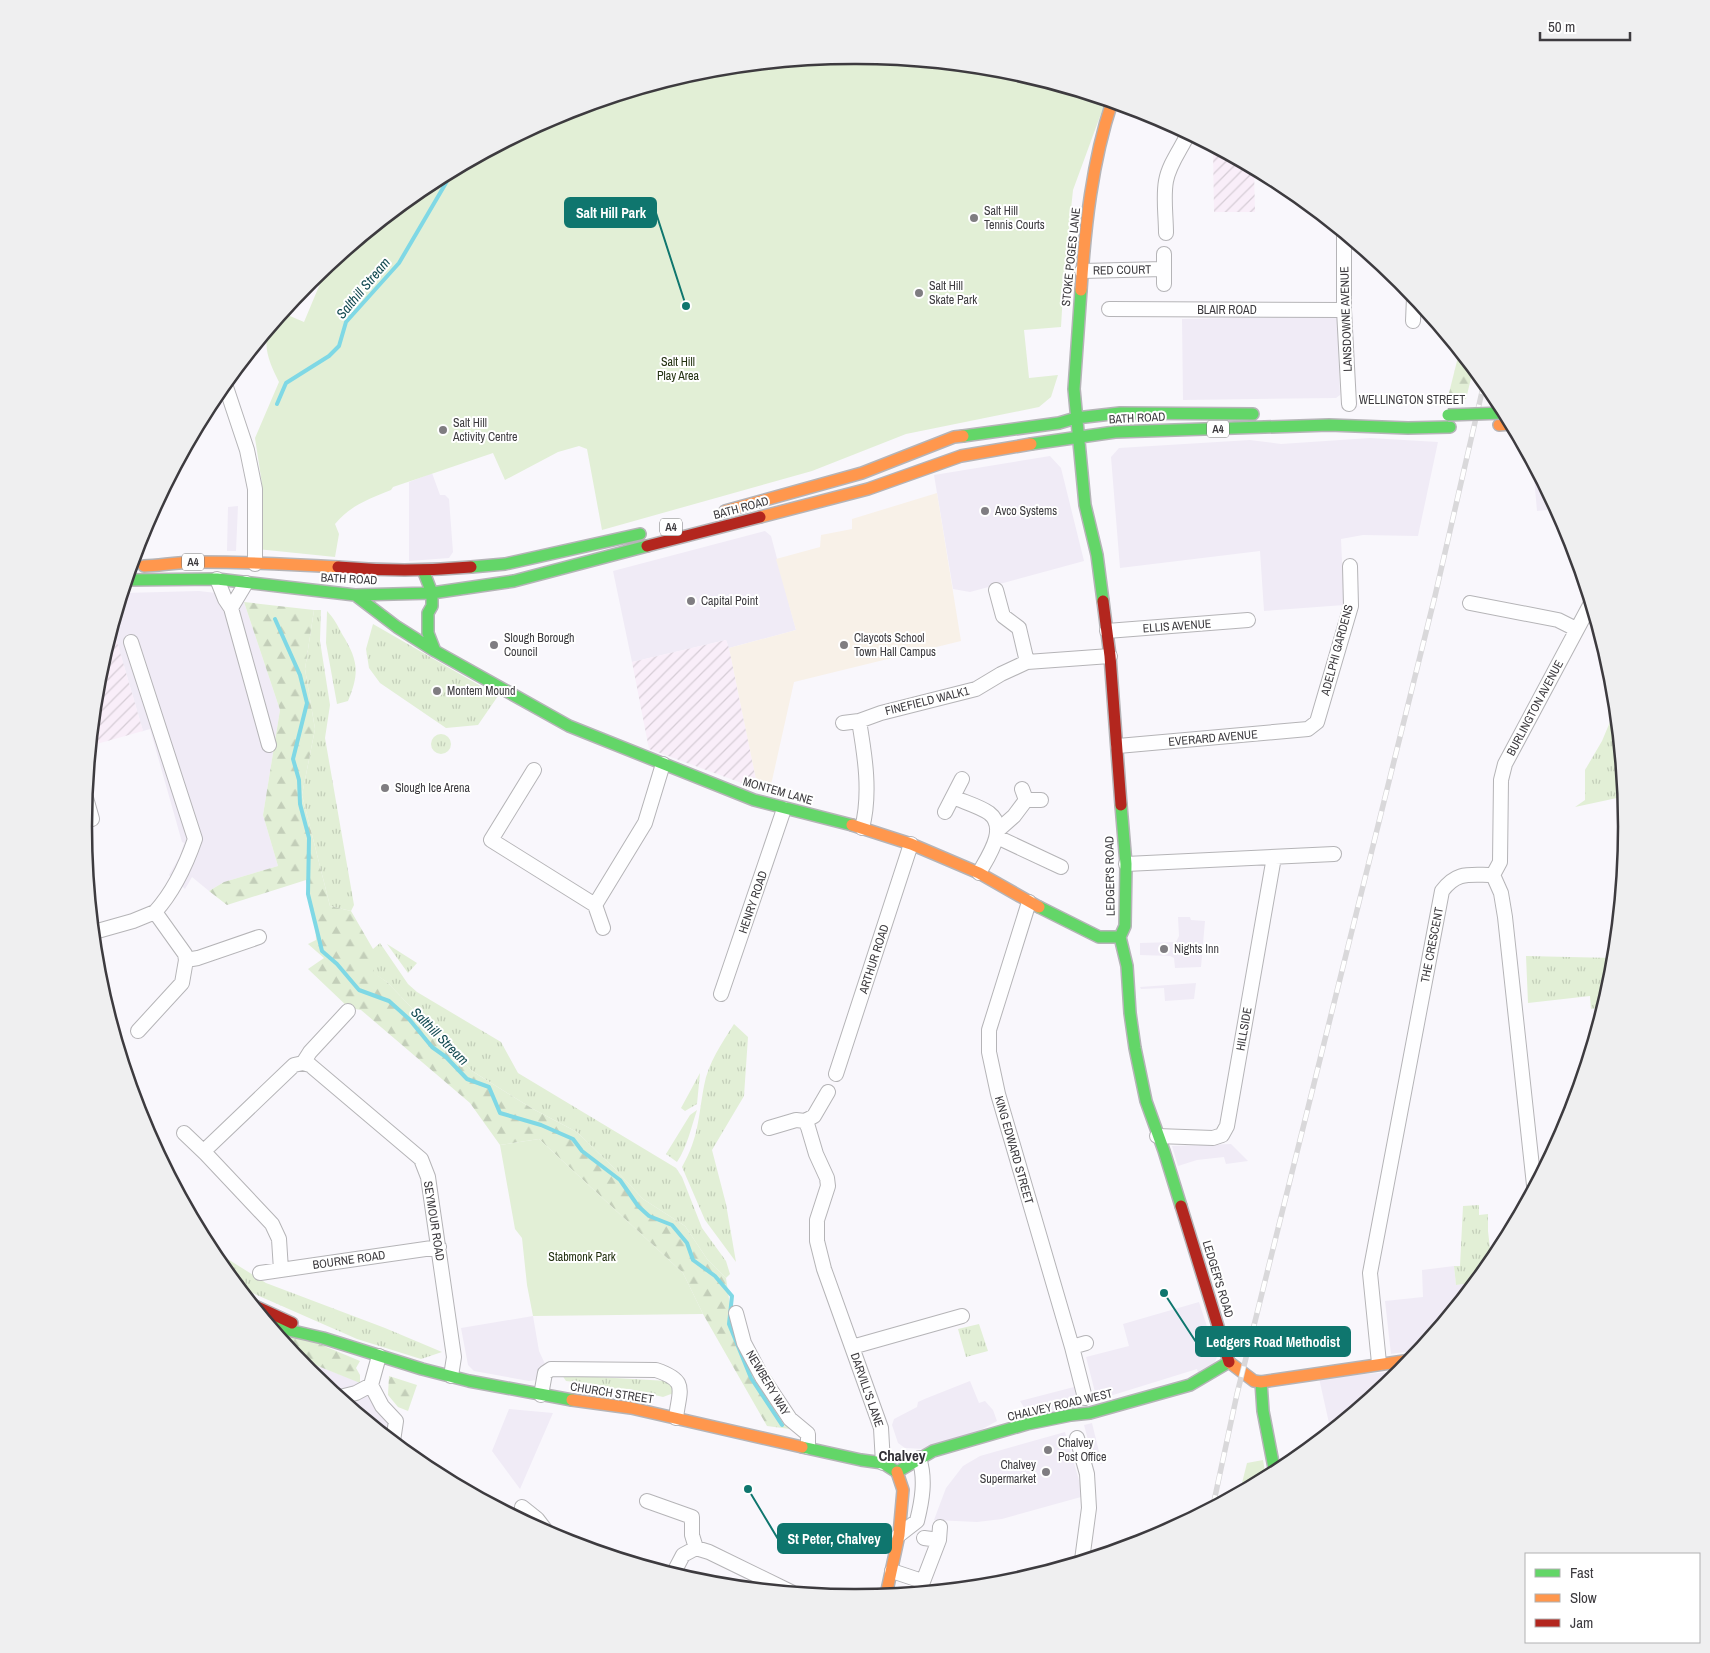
<svg xmlns="http://www.w3.org/2000/svg" width="1710" height="1653" viewBox="0 0 1710 1653" font-family="'Archivo Narrow',sans-serif">
	<style>
		.built { fill: #f0ebf6 }
		.industrial { fill: url(#industrial-furrows) }
		.education { fill: #f8f1e8 }
		.grass { fill: url(#grass-tufts) }
		.forest { fill: url(#forest-firs) }
		.green { fill: #e2efd6 }
		.lines { fill: none; stroke-linecap: round; stroke-linejoin: round }
		.stream { stroke: #7fd8e5; stroke-width: 4 }
		.street-casing { stroke: #b5b4b7; stroke-width: 16 }
		.fast-casing { stroke: #b5b4b7; stroke-width: 14 }
		.slow-casing { stroke: #b5b4b7; stroke-width: 14 }
		.jam-casing { stroke: #b5b4b7; stroke-width: 14 }
		.street { stroke: #fefeff; stroke-width: 14 }
		.fast { stroke: #63d668; stroke-width: 11 }
		.slow { stroke: #ff974d; stroke-width: 11 }
		.jam { stroke: #b3261e; stroke-width: 11 }
		.rail-casing { stroke: #d9d8da; stroke-width: 5.5 }
		.rail { stroke: #fff; stroke-width: 4; stroke-dasharray: 11; stroke-linecap: butt }
		.fast-bridge-casing { stroke: #b5b4b7; stroke-width: 14; stroke-linecap: butt }
		.fast-bridge { stroke: #63d668; stroke-width: 11 }
		.poi-dot { fill: #7f7d81; stroke: #fff; stroke-width: 2 }
		.labels { text-anchor: middle; stroke-width: 4; stroke-linejoin: round; paint-order: stroke }
		.shield { fill: #fff; stroke: #777679; stroke-width: 1 }
		.shield-label { font-size: 11px; font-weight: bold; fill: #3d3b3f }
		.poi-label { font-size: 12px; fill: #3d3b3f; stroke: #fff; text-anchor: start }
		.street-label { font-size: 12px; fill: #3d3b3f; stroke: #fff }
		.park-label { font-size: 12px; fill: #223010; stroke: #fff }
		.water-label { font-size: 14px; font-style: italic; fill: #124951; stroke: #fff }
		.quarter-label { font-size: 15px; font-weight: bold; fill: #312f35; stroke: #fff }
		.rim { fill: none; stroke: #3d3b3f; stroke-width: 2.5 }
		.leader { fill: none; stroke: #0f766e; stroke-width: 2 }
		.callout-dot { fill: #0f766e; stroke: #fff; stroke-width: 2 }
		.callout { fill: #0f766e; stroke: #0f766e; stroke-width: 2 }
		.callout-label { font-size: 14px; text-anchor: middle; font-weight: bold; fill: #fff }
	</style>
	<defs>
		<pattern id="industrial-furrows" width="10" height="10" patternUnits="userSpaceOnUse" patternTransform="scale(1.25)"><rect width="10" height="10" fill="#f9eef9"/><path d="M-1 1l2-2M0 10L10 0M9 11l2-2" fill="none" stroke="#d6cdd6"/></pattern>
		<pattern id="grass-tufts" width="24" height="20" patternUnits="userSpaceOnUse" patternTransform="scale(1.25)"><rect width="24" height="20" fill="#e2efd6"/><path d="M3 7l-1-3M5 7V3M7 7l1-3M15 17l-1-3M17 17v-4M19 17l1-3" fill="none" stroke="#c3ceb9"/></pattern>
		<pattern id="forest-firs" width="22" height="20" patternUnits="userSpaceOnUse" patternTransform="scale(1.25)"><rect width="22" height="20" fill="#e2efd6"/><path d="M5 1l3.5 6h-7zM16 11l3.5 6h-7z" fill="#c3ceb9"/></pattern>
	</defs>
	<rect width="100%" height="100%" fill="#f9f7fc"/>
	<path class="built" d="M1337,316l3,79 -4,3 -153,2 -1,-81z
		M1370,438l68,4 -20,94 -55,-1 -22,4 3,66 -80,6 -4,-60 -140,17 -9,-111 8,-9 131,-8 31,4z
		M1050,456l11,12 23,93 -114,31 -17,-3 -19,-114z
		M1533,466l23,43 -19,2z
		M432,473l8,22h5l4,4 4,53 -4,6 -40,3v-79z
		M238,506l-2,45h-9l1,-44z
		M765,531l6,5 25,94 -67,18 -3,-8 -94,22 -19,-91z
		M199,591l34,4 11,7 36,108 -17,105 15,51 -54,16 -15,9 -17,-14 -7,12 -16,-14 11,-19 4,-13 -2,-1 -32,-113 -7,2 -30,-103 11,-35z
		M1178,917h12l1,3 14,1 -4,46 -26,1 -1,-10 -4,-2 -30,-1v-12l36,-1 3,-6z
		M1196,983l-2,16 -29,2 -1,-13 -23,1 -1,-2z
		M1231,1144l17,17 -22,3 -2,-7 -27,3 -19,6 -6,-20z
		M1454,1266l2,19 17,-2 -54,67 -28,4 -6,-53 38,-4 -1,-27z
		M1199,1302l18,55 -2,5 -17,10 -1,-3 -100,31 -11,-43 43,-11 -6,-22z
		M533,1316l6,35 7,15 -10,14 -7,1 -55,-10 -6,-6 -7,-37z
		M298,1358l66,26 29,33 -1,23 -83,-68z
		M1402,1371l-60,49 -13,3 -10,-45z
		M970,1381l9,22 6,-2 8,9 4,11 -20,11 -53,17 -19,-1 -7,-5 -6,-18 2,-6 23,-12 1,-5 9,-4z
		M1074,1387l5,19 -18,4 -34,2 -7,-11z
		M509,1409l44,4 -33,76 -28,-38z
		M1092,1423l10,41 -8,-2 -10,-37z
		M1065,1432l18,62 -2,3 -79,22 -25,3 -43,-2 12,-32 17,-22 17,-10z"/>
	<path class="industrial" d="M1213,149l41,20 1,43h-41z
		M111,635h4l28,96 -50,14 5,-69z
		M726,640l3,8 29,141 -109,-40 -17,-87z"/>
	<path class="education" d="M937,493l24,148 -167,41 -25,112 -11,-5 -29,-141 67,-18 -20,-71 44,-12 1,-12 31,-6v-10z"/>
	<path class="grass" d="M314,610h7l-1,31 10,64 -5,33 29,167 -3,6 -21,-5 -28,-111 13,-66 -10,-60z
		M327,611c6,6 11,15 15,23 16,26 18,38 6,67l-11,3 -11,-61z
		M373,624l125,72 -20,29 -32,3 -66,-45 -11,-15 -3,-19z
		M1615,710l11,113h-6l-3,-25 -42,9 10,-7v-30l17,-29z
		M431 744a10 10 0 1 1 20 0a10 10 0 1 1-20 0Z
		M380,943l28,41 9,8 84,50 17,31 158,95 6,9 20,51 24,33 4,13 -4,4 -19,-19 -22,-33 -42,-27 -29,-31 -37,-36 -44,-23 -61,-38 -85,-89 -14,-9v-24z
		M387,944l30,19 -9,10z
		M1526,956l87,2 -1,19 -10,30 -11,2 -1,-13 -62,7z
		M734,1024l14,13 -4,59 -32,54 14,54 10,58 -31,-42 -23,-53c17,-30 16,-49 22,-81 4,-23 18,-43 30,-62z
		M700,1073l-3,31 -12,7 -4,-3z
		M697,1110c-6,18 -10,37 -20,52l-11,-8 24,-39z
		M1479,1205v10l9,-1v17l3,26h4l-5,6 -12,1 2,11 -7,8 -17,2 -2,-19h6l3,-60z
		M210,1248l56,35 119,45 57,24 -21,7 -64,-20 -116,-51 -28,-33z
		M979,1324l9,27 -22,6 -8,-28z
		M562,1375l106,6 5,2v12l-2,-1 -8,3 -33,-8 -30,-1v-3l-34,-4z"/>
	<path class="forest" d="M1459,353l14,17 -7,29 -19,2z
		M244,602l70,8 -9,59 10,60 -13,66 28,111 21,5 22,38 1,24 13,9 85,89 61,38 44,23 37,36 29,31 42,27 22,33 19,19 8,55 56,96 -23,-3 -64,-112 -20,-41 -144,-134 -39,6 -30,-42 -109,-93 -12,-2 -41,-39 16,-11 -16,-14 8,-4c0,-21 -8,-40 -10,-60l-79,25 -18,-14 15,-9 54,-16 -15,-51 17,-105z
		M286,1330l74,31 -4,7 4,7v8l-62,-25 -23,-27z
		M389,1376l28,9 -9,26 -10,-4 -10,-12z"/>
	<path class="green" d="M855,55l151,15 100,30 -33,90 -9,86 -3,51 -37,3 5,48 29,-3 -7,22 -12,10 -133,27 -94,37 -210,59 -15,-81 -8,-3 -21,6 -53,28 -12,-27 -100,34 -2,3c-22,9 -40,15 -56,34l4,10 -4,23 -78,-8 5,-65 -7,-46 24,-56c-8,-16 -18,-36 -9,-53 3,-6 9,-11 13,-16l21,9 23,-55 100,-82 133,-71 145,-44z
		M539,1139l144,134 20,41 -170,2 -6,-31 -5,-47 -7,-9 -15,-84z
		M1263,1460l3,17 -26,14 7,-28z"/>
	<g class="lines">
		<path class="stream" d="M277,404l9,-21 43,-27 10,-10 7,-24 53,-59 54,-92
			M275,619l25,56 7,28 -14,56 6,21 1,24 9,34 -1,56 14,57 15,13 22,26 30,11 20,18 23,28 14,10 21,22 22,8 11,26 41,12 32,14 9,12 38,29 18,26 11,10 23,9 15,18 6,17 22,16 17,20 -3,28 22,54 31,47"/>
		<defs>
			<path id="street" d="M1166,233c0,-17 -3,-36 0,-52 3,-17 15,-32 22,-47
				M1344,234v76l5,94
				M1164,254v30
				M1082,271l81,-2
				M1109,309l235,1
				M1413,321l1,-24
				M225,384l22,66 8,39v75
				M217,579l8,20 6,9 38,137
				M996,590l7,26 16,12 8,34
				M1470,603l88,17 18,9
				M231,608l15,-25
				M1107,631l141,-11
				M131,642l64,197c-9,26 -21,52 -40,73
				M843,723l16,-2
				M1118,746l190,-17 9,-7 34,-116 -1,-40
				M534,770l-43,70 104,65
				M1022,789l4,11h15
				M953,797c11,5 26,9 36,16 20,15 -2,45 -10,60
				M86,798l6,21
				M945,812l17,-33
				M862,828c9,-34 3,-72 -3,-107l22,-8 95,-24 25,-15 26,-12 83,-6
				M997,831l17,-15 12,-16
				M997,837l64,30
				M1126,864l208,-10
				M1493,875l8,18 4,24 29,268
				M1493,875l7,-13 1,-82 4,-16 85,-159
				M1029,902l-40,128v22l9,42 74,253 13,51
				M603,928l-8,-23 50,-82 18,-59
				M94,932l39,-11 22,-9 30,42 1,6 -4,23 -44,48
				M186,960l12,-2 61,-21
				M721,994l63,-185
				M303,1063l7,-11 38,-41
				M836,1074l75,-230
				M805,1121l9,-5 14,-24
				M769,1128l27,-8 9,1 3,6 8,27 11,24 1,8 -11,34v21l7,28 57,159 2,35
				M184,1133l22,21 66,70 7,15 2,31
				M1157,1136l56,2 9,-3 5,-9 47,-269
				M204,1151l90,-86 9,-2 7,2 111,94 7,18 26,180 -3,19
				M260,1273l179,-26
				M736,1313l8,30 18,34 28,42 18,15v13
				M852,1347l110,-31
				M1072,1347l14,-4
				M379,1356l-8,29 11,21 14,15 -3,20
				M1379,1363l-9,-90 72,-382c15,-20 27,-16 51,-16
				M541,1395l4,-22 6,-4 105,1c33,11 23,20 20,48
				M340,1397l16,-4 15,-8
				M1077,1438l10,36 2,34 -7,52
				M647,1501l45,16v18l4,13
				M522,1507l15,12 10,13
				M899,1535l18,-14c5,-20 9,-42 2,-63
				M924,1538l15,2
				M892,1571l30,10
				M673,1574l10,-19 13,-7 13,4 82,40
				M919,1592l20,-52 1,-13"/>
			<path id="fast" d="M1081,290l-7,99 11,116 12,50 6,46
				M963,436l96,-13 17,-5 44,-5 133,1
				M1031,444l84,-12 214,-7 79,3 42,-1
				M471,567l34,-3 135,-30
				M423,570l9,23v13l-4,7v20l7,18
				M127,580l90,-1 138,16 77,-2 82,-12 133,-35
				M355,595l42,32 38,24 134,75 185,74 98,25
				M1121,805l5,59 -1,62 -5,11 7,29 3,47 5,35 11,53 18,50 17,55
				M1039,907l60,30h21
				M271,1326l52,12 99,31 47,12 103,19
				M1261,1382l2,29 12,62
				M802,1447l59,13 22,3 14,9
				M897,1472l36,-21 94,-27 44,-9 19,-2 100,-28 39,-23"/>
			<path id="slow" d="M1081,290c4,-63 11,-128 31,-188
				M1499,425l12,-1
				M725,511l137,-38 92,-36 9,-1
				M760,517l108,-28 93,-33 70,-12
				M144,566c18,-1 36,-4 54,-4 47,0 94,2 140,5
				M852,825l59,19 68,29 60,34
				M1229,1362l25,19 7,1 150,-22
				M572,1400l59,8 171,39
				M886,1595l13,-60 4,-45 -6,-18"/>
			<path id="jam" d="M647,546l113,-29
				M338,567c45,4 88,4 133,0
				M1103,601l7,55 11,149
				M1181,1206l48,156
				M255,1306l37,17"/>
		</defs>
		<use href="#street" class="street-casing"/>
		<use href="#fast" class="fast-casing"/>
		<use href="#slow" class="slow-casing"/>
		<use href="#jam" class="jam-casing"/>
		<use href="#street" class="street"/>
		<use href="#fast" class="fast"/>
		<use href="#slow" class="slow"/>
		<use href="#jam" class="jam"/>
		<defs>
			<path id="rail" d="M1213,1506l24,-112 198,-798 49,-213"/>
		</defs>
		<use href="#rail" class="rail-casing"/>
		<use href="#rail" class="rail"/>
		<defs>
			<path id="fast-bridge" d="M1448,415l55,-2"/>
		</defs>
		<use href="#fast-bridge" class="fast-bridge-casing"/>
		<use href="#fast-bridge" class="fast-bridge"/>
	</g>
	<g class="poi-dot">
		<circle cx="974" cy="218" r="5"/>
		<circle cx="919" cy="293" r="5"/>
		<circle cx="443" cy="430" r="5"/>
		<circle cx="985" cy="511" r="5"/>
		<circle cx="691" cy="601" r="5"/>
		<circle cx="494" cy="645" r="5"/>
		<circle cx="844" cy="645" r="5"/>
		<circle cx="437" cy="691" r="5"/>
		<circle cx="385" cy="788" r="5"/>
		<circle cx="1164" cy="949" r="5"/>
		<circle cx="1048" cy="1450" r="5"/>
		<circle cx="1046" cy="1472" r="5"/>
	</g>
	<g class="labels">
		<g class="shield">
			<rect x="1207" y="420.5" width="22" height="17" rx="4"/>
			<rect x="660" y="518.5" width="22" height="17" rx="4"/>
			<rect x="182" y="553.5" width="22" height="17" rx="4"/>
		</g>
		<g class="shield-label">
			<text x="1218" y="433">A4</text>
			<text x="671" y="531">A4</text>
			<text x="193" y="566">A4</text>
		</g>
		<g class="poi-label">
			<text x="984" y="215">Salt Hill<tspan x="984" dy="14">Tennis Courts</tspan></text>
			<text x="929" y="290">Salt Hill<tspan x="929" dy="14">Skate Park</tspan></text>
			<text x="453" y="427">Salt Hill<tspan x="453" dy="14">Activity Centre</tspan></text>
			<text x="995" y="515">Avco Systems</text>
			<text x="701" y="605">Capital Point</text>
			<text x="504" y="642">Slough Borough<tspan x="504" dy="14">Council</tspan></text>
			<text x="854" y="642">Claycots School<tspan x="854" dy="14">Town Hall Campus</tspan></text>
			<text x="447" y="695">Montem Mound</text>
			<text x="395" y="792">Slough Ice Arena</text>
			<text x="1174" y="953">Nights Inn</text>
			<text x="1058" y="1447">Chalvey<tspan x="1058" dy="14">Post Office</tspan></text>
			<text x="1036" y="1469" text-anchor="end">Chalvey<tspan x="1036" dy="14">Supermarket</tspan></text>
		</g>
		<g class="street-label">
			<text transform="translate(1071 257) rotate(-84)" y="4">STOKE POGES LANE</text>
			<text transform="translate(1122 270) rotate(-1)" y="4">RED COURT</text>
			<text x="1227" y="314">BLAIR ROAD</text>
			<text transform="translate(1346 319) rotate(-92)" y="4">LANSDOWNE AVENUE</text>
			<text x="1412" y="404">WELLINGTON STREET</text>
			<text transform="translate(1137 418) rotate(-3)" y="4">BATH ROAD</text>
			<text transform="translate(741 508) rotate(-15)" y="4">BATH ROAD</text>
			<text transform="translate(349 579) rotate(3)" y="4">BATH ROAD</text>
			<text transform="translate(1177 626) rotate(-4)" y="4">ELLIS AVENUE</text>
			<text transform="translate(1337 650) rotate(-75)" y="4">ADELPHI GARDENS</text>
			<text transform="translate(927 701) rotate(-14)" y="4">FINEFIELD WALK1</text>
			<text transform="translate(1535 708) rotate(-62)" y="4">BURLINGTON AVENUE</text>
			<text transform="translate(1213 738) rotate(-5)" y="4">EVERARD AVENUE</text>
			<text transform="translate(778 791) rotate(16)" y="4">MONTEM LANE</text>
			<text transform="translate(1110 876) rotate(-91)" y="4">LEDGER'S ROAD</text>
			<text transform="translate(753 902) rotate(-71)" y="4">HENRY ROAD</text>
			<text transform="translate(1432 945) rotate(-79)" y="4">THE CRESCENT</text>
			<text transform="translate(874 959) rotate(-72)" y="4">ARTHUR ROAD</text>
			<text transform="translate(1244 1029) rotate(-80)" y="4">HILLSIDE</text>
			<text transform="translate(1014 1150) rotate(74)" y="4">KING EDWARD STREET</text>
			<text transform="translate(434 1221) rotate(81)" y="4">SEYMOUR ROAD</text>
			<text transform="translate(349 1260) rotate(-8)" y="4">BOURNE ROAD</text>
			<text transform="translate(1218 1279) rotate(73)" y="4">LEDGER'S ROAD</text>
			<text transform="translate(768 1383) rotate(59)" y="4">NEWBERY WAY</text>
			<text transform="translate(867 1390) rotate(71)" y="4">DARVILL'S LANE</text>
			<text transform="translate(612 1393) rotate(9)" y="4">CHURCH STREET</text>
			<text transform="translate(1060 1405) rotate(-13)" y="4">CHALVEY ROAD WEST</text>
		</g>
		<g class="park-label">
			<text x="678" y="366">Salt Hill<tspan x="678" dy="14">Play Area</tspan></text>
			<text x="582" y="1261">Stabmonk Park</text>
		</g>
		<g class="water-label">
			<text transform="translate(363 288) rotate(-50)" y="5">Salthill Stream</text>
			<text transform="translate(440 1036) rotate(45)" y="5">Salthill Stream</text>
		</g>
		<g class="quarter-label">
			<text x="902" y="1461">Chalvey</text>
		</g>
	</g>
	<path d="M0 0H1710V1653H0ZM854 64H856A762 762 0 0 1 1618 826V827A762 762 0 0 1 856 1589H854A762 762 0 0 1 92 827V826A762 762 0 0 1 854 64Z" fill="#efeff0" fill-rule="evenodd"/>
	<path class="rim" d="M854 64H856A762 762 0 0 1 1618 826V827A762 762 0 0 1 856 1589H854A762 762 0 0 1 92 827V826A762 762 0 0 1 854 64Z"/>
	<path class="leader" d="M686 306L656 213M1164 1293L1196 1342M748 1489L778 1539"/>
	<g class="callout-dot">
		<circle cx="686" cy="306" r="5"/>
		<circle cx="1164" cy="1293" r="5"/>
		<circle cx="748" cy="1489" r="5"/>
	</g>
	<g class="callout">
		<rect x="565" y="198" width="91" height="29" rx="5"/>
		<rect x="1196" y="1327" width="154" height="29" rx="5"/>
		<rect x="778" y="1524" width="113" height="29" rx="5"/>
	</g>
	<g class="callout-label">
		<text x="611" y="218">Salt Hill Park</text>
		<text x="1273" y="1347">Ledgers Road Methodist</text>
		<text x="834" y="1544">St Peter, Chalvey</text>
	</g>
	<rect x="1525" y="1553" width="175" height="90" fill="#ffffff" stroke="#b1b1b2"/>
	<rect x="1535" y="1569" width="25" height="8" fill="#63d668" stroke="#b1b1b2"/>
	<text x="1570" y="1578" font-size="15" fill="#3d3b3f">Fast</text>
	<rect x="1535" y="1594" width="25" height="8" fill="#ff974d" stroke="#b1b1b2"/>
	<text x="1570" y="1603" font-size="15" fill="#3d3b3f">Slow</text>
	<rect x="1535" y="1619" width="25" height="8" fill="#b3261e" stroke="#b1b1b2"/>
	<text x="1570" y="1628" font-size="15" fill="#3d3b3f">Jam</text>
	<path d="M1540 32v8h90v-8" fill="none" stroke="#3d3b3f" stroke-width="2.5"/>
	<text x="1548" y="32" font-size="15" fill="#3d3b3f" stroke="#ffffff" stroke-width="4" paint-order="stroke">50 m</text>
</svg>
